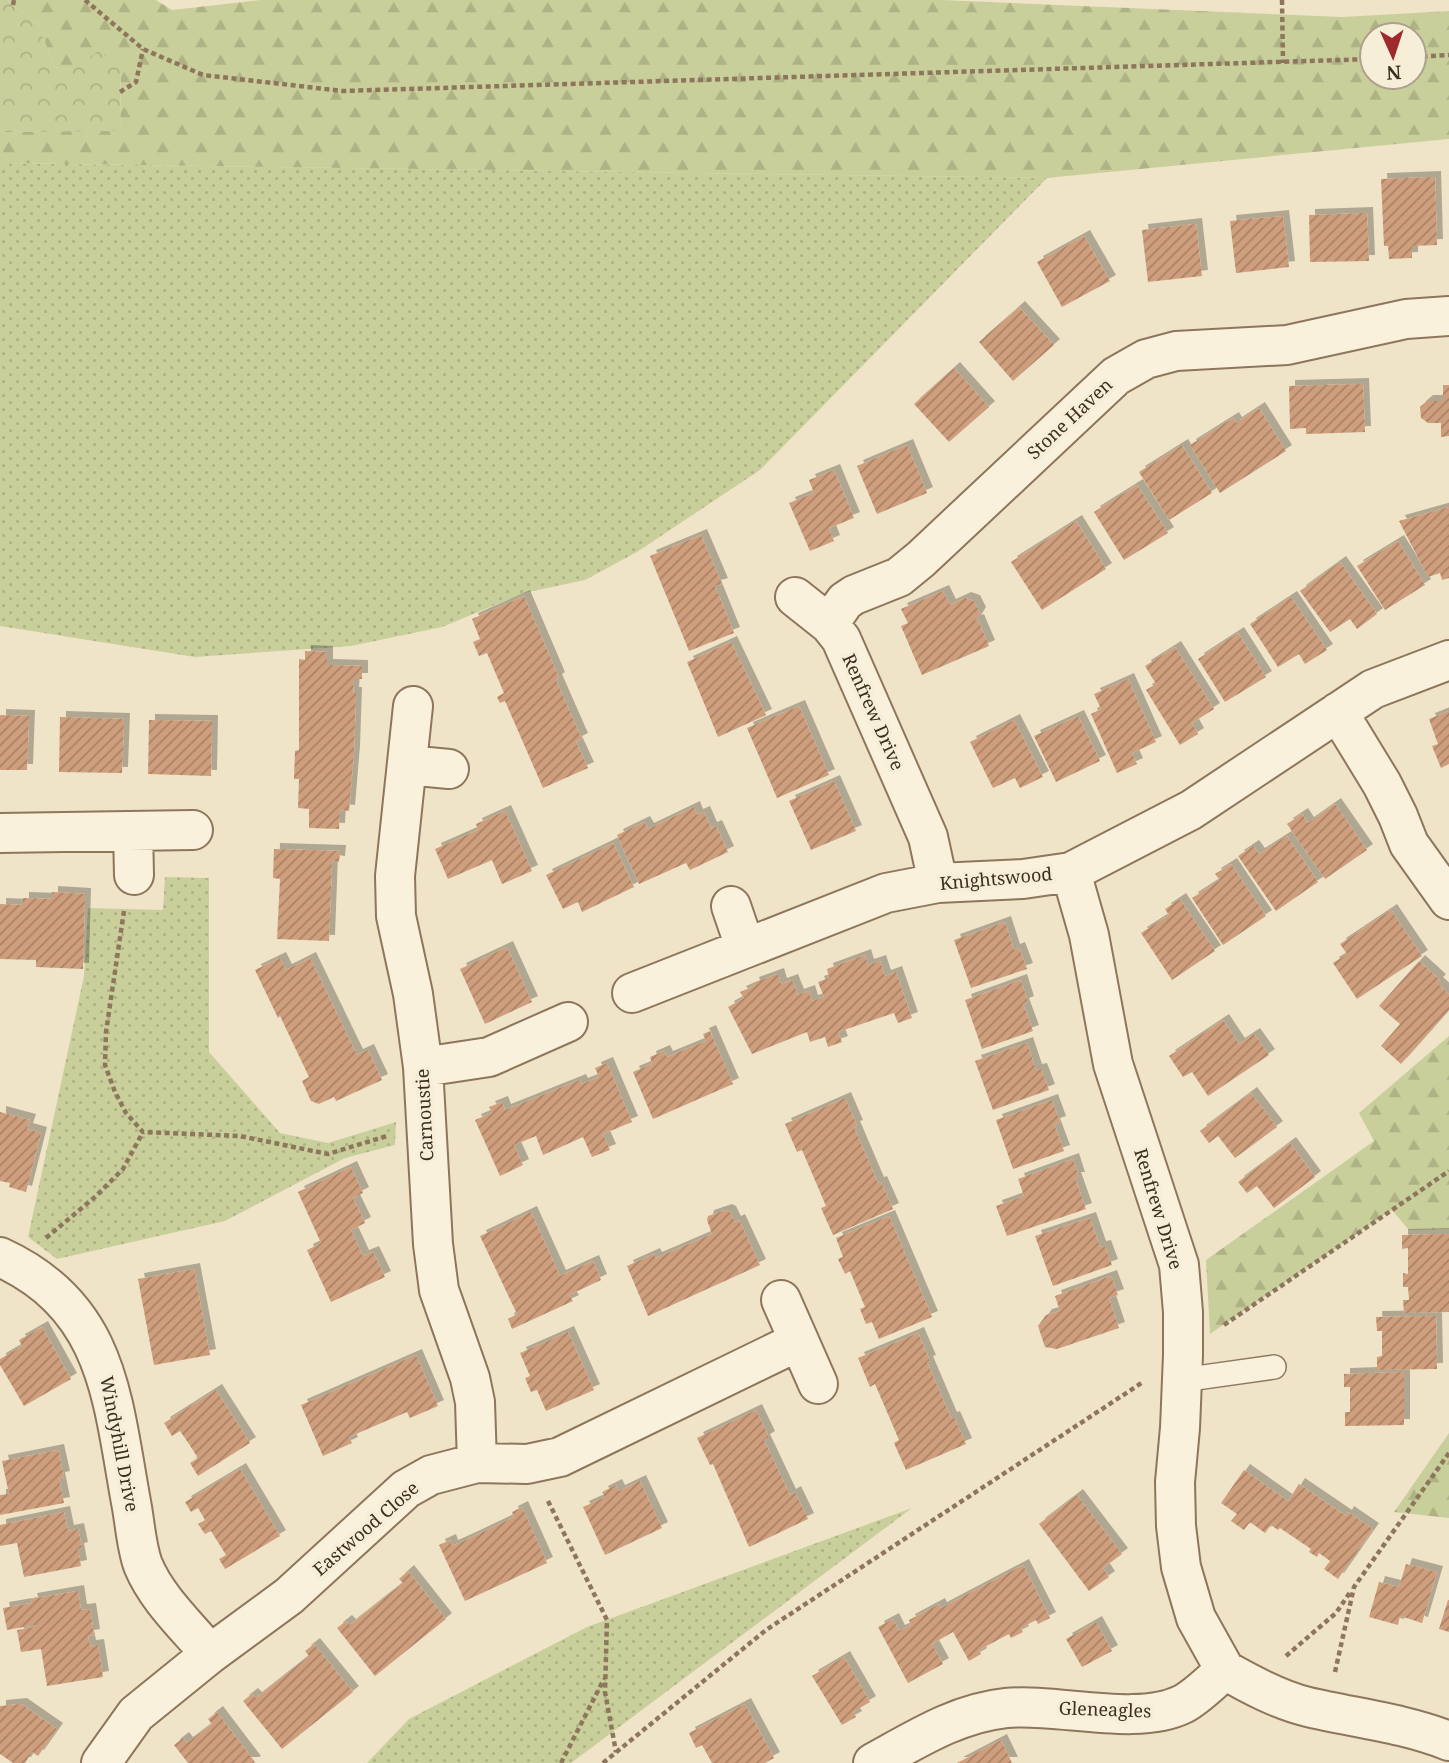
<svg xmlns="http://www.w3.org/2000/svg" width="1449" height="1763" viewBox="0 0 1449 1763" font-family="'Noto Serif',serif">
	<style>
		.grass { fill: url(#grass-dots) }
		.forest { fill: url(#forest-firs); fill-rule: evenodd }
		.park { fill: url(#park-crowns) }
		.building { fill: url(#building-hatch); filter: url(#shadow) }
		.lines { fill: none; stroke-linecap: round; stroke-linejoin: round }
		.service-casing { stroke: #8d765c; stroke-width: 26 }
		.minor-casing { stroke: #8d765c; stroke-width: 42 }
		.path { stroke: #8d765c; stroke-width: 4.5; stroke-dasharray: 5 3.5; stroke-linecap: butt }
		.service { stroke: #faf1dc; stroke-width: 23 }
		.minor { stroke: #faf1dc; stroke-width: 38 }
		.labels { text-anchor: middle; stroke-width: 7; stroke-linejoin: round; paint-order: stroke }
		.street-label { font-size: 18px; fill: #3d2e20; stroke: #f7eed8 }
	</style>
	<defs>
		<pattern id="grass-dots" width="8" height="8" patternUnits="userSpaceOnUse" patternTransform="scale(1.75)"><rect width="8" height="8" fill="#c9cf9b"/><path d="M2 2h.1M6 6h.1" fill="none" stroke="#aeb285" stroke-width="1.8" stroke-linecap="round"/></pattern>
		<pattern id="forest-firs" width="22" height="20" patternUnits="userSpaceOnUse" patternTransform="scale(1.75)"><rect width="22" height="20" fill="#c9cf9b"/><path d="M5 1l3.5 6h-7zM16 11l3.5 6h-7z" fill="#aeb285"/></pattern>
		<pattern id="park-crowns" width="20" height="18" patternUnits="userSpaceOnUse" patternTransform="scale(1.75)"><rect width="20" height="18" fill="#c9cf9b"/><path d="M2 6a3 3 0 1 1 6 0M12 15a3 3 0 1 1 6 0" fill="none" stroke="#aeb285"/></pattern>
		<pattern id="building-hatch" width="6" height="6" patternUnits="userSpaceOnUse" patternTransform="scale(1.75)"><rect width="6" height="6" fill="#cf9f7d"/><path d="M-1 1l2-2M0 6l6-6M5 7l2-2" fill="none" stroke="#a98266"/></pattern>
		<filter id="shadow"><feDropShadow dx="6" dy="-6" stdDeviation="0" flood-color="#0004"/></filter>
	</defs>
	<rect width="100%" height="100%" fill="#f0e4c8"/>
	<path class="grass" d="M0,163l1047,15 -287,292 -123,82 -52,28 -61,13 -82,34 -91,19 -156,11 -195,-31z
		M165,877l44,1v174l71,81 48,10 68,-21 -1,23 -50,13 -120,63 -168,38 -29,-22 56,-261 4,-68 75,2z
		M912,1508l-341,255h-204l42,-44 178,-92z"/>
	<path class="forest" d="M7,0h149l16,10 88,-10h682l401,17 106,-6v128l-402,39 -1047,-15v-31l120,-2 1,-63 -48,3 -19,-3 -15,-41zM1372,35h42v42h-42z
		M1449,1036v193l-40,1 -17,-20 -182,124 -4,-74 168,-119 -15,-28z
		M1449,1433v85l-55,-6z"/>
	<path class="park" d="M0,0h7l32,26 15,41 19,3 25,-19 23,16 -1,64 -120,1z"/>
	<path class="building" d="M1435,177l2,68 -25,1v12l-23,1 -1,-13h-4l-3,-67z
		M1367,213l2,48 -59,1 -1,-47z
		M1283,216l6,51 -53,6 -6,-52z
		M1196,224l6,52 -54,6 -6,-52z
		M1084,236l26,45 -48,26 -25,-45z
		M1019,307l35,38 -41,36 -34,-39z
		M954,368l35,39 -40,35 -35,-38z
		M1363,384l2,48 -59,2v-6l-16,1 -1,-43z
		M1443,385h6v51l-8,1v-14h-13l-7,-5 -1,-11 7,-6h16z
		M1259,408l27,43 -66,42 -30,-48 43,-27 3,5z
		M907,445l20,48 -50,21 -20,-48z
		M1182,445l30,48 -43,27 -30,-48z
		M834,470l20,48 -25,10 5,13 -24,10 -21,-48 25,-10 -5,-13z
		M1137,485l31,48 -44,27 -30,-48z
		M1449,507v71l-7,2 -2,-7 -12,4 -29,-56z
		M1076,521l30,48 -64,41 -31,-48z
		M701,535l21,49 -7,2 19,47 -45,18 -39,-95z
		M1398,541l27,44 -40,25 -28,-44z
		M1340,562l37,52 -20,15 -7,-10 -20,13 -30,-41z
		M943,591l7,14 15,-7 9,3 6,12 -5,8 3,-1 11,26 -67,29 -21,-49 7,-3 -7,-14z
		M524,596l35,82 -3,2 26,59 -6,3 12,26 -45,20 -38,-87 -5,2 -3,-6 7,-4 -17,-40 -8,3 -6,-14 7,-3 -8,-20z
		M1291,597l36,53 -22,14 -6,-10 -21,13 -28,-43z
		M1238,633l28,44 -41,25 -27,-43z
		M731,642l35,73 -48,22 -31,-75z
		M1175,647l39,62 -22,14 6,11 -18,11 -34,-55 10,-6 -11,-18z
		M305,651l22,1v13l35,1v13h-8l-1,14h3l-2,59 -5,59 -9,-1 -1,19 -30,-1v-19l-11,-1 1,-29h-5l1,-28 4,-1v-91l6,1z
		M1128,679l28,63 -24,11 5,11 -20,9 -26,-59 10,-5 -7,-15z
		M799,706l30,69 -52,23 -30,-70z
		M1449,711v53l-8,4 -9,-22 6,-2 -9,-25z
		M0,715l29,1 -2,54h-27z
		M1078,716l22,45 -44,21 -22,-46z
		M60,717l64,2 -2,54 -63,-1z
		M149,720l63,1 -1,55 -63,-2z
		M1014,720l29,57 -23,11 -5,-10 -22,10 -23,-46z
		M834,781l22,50 -45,19 -22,-49z
		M1335,804l32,46 -42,29 -38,-55 15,-10 6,9z
		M694,807l3,8 7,-3 7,16 5,-2 12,26 -38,18 -4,-7 -47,21 -22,-49 27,-13 4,7z
		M505,811l27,60 -30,13 -10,-24 -44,19 -13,-30 43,-19 -2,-6z
		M1287,836l31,46 -42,29 -38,-55 15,-10 6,8z
		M613,843l21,44 -52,25 -4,-10 -15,7 -17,-34z
		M274,849l66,2 -1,11 -7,-1 -3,80 -52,-2 3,-60 -7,-1z
		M1231,864l35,52 -43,29 -31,-47 28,-18 -5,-6z
		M52,892l33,2 -2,75 -47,-2v-7l-36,-1v-55l23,1v-7l29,1z
		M1180,899l35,52 -43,29 -31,-47 28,-18 -4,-6z
		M1391,910l31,46 -65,43 -24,-36 14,-9 -7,-10z
		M1005,922l9,28 5,-2 8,21 -56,19 -17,-48z
		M507,947l25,55 -47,22 -25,-55z
		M865,955l3,10 12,-4 5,15 11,-4 16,46 -14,5 -4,-10 -56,19 4,10 -14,5 -3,-10 -15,5 -3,-10 -55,22 -24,-47 16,-9 -4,-6 14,-6 -1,-3 25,-9 3,10 11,-4 6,15 11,-4 3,10 12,-4 -6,-15 11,-4 -2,-9z
		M280,958l6,12 24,-12 47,97 11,-5 14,30 -46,21 -2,-4 -15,7 -8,-3 -9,-20 7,-4 -29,-61 -2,2 -23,-48z
		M1419,961l21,19 -3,3 12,11v16l-48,54 -20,-18 19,-22 -21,-18z
		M1021,980l7,22 -5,2 10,27 -51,18 -17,-49z
		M1223,1020l16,24 15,-10 15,21 -61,41 -16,-24 -9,5 -14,-21z
		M710,1031l23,53 -80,35 -20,-47 19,-8 -2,-7 14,-6 3,6 39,-16 -3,-7z
		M1027,1043l9,27 5,-1 8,21 -56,20 -18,-49z
		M607,1063l25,59 -29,12 7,16 -18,7 -9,-20 -40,18 -7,-19 -22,9 9,20 -23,11 -25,-56 17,-7 -3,-6 13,-5 3,8 75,-30 2,4 17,-7 -4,-9z
		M1251,1093l26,34 -42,31 -17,-22 -9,7 -9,-12z
		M845,1098l12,28 -3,1 24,56 3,-1 12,27 -60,26 -12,-27 5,-2 -24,-56 -5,2 -12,-28z
		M1052,1100l8,22 -6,2 10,27 -51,18 -17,-49z
		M0,1112l30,8 -3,9 14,4 -15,59 -17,-5 1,-4 -10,-2z
		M1290,1143l25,34 -41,31 -17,-22 -10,7 -9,-11z
		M1073,1159l6,19h-4l11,31 -79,27 -11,-30 28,-10 -6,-17z
		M351,1167l12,26 -10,5 12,25 -14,7 12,26 10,-4 12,25 -54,25 -24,-52 14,-7 -23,-51z
		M726,1210l4,2 5,10 4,-2 21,45 -112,51 -21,-50 27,-12 2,4 56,-24 -5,-14 1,-4z
		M531,1212l29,64 33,-15 8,19 -32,15 4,6 -61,28 -4,-10 9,-5 -37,-78z
		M889,1216l43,101 -53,22 -7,-17 -6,2 -6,-15 5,-2 -15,-36 -5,3 -7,-15 5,-2 -7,-19z
		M1090,1218l10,29 5,-1 7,19 -59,21 -18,-50z
		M1449,1234v78l-45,1 -1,-13h6l-1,-13h-5v-14l5,1v-26l-6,1v-14z
		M194,1269l16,86 -56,10 -16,-86z
		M1111,1276l7,19 -9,3 10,30 -62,21 -12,-2 -7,-21 8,-11 14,-4 -5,-15z
		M1436,1316l1,53 -60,1v-13l5,-1v-25h-5l-1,-14z
		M42,1327l29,52 -47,27 -24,-41v-6l22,-13 -3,-6z
		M568,1332l26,58 -48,21 -9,-21 -6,2 -6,-14 5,-2 -10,-23z
		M918,1333l12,28 -3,1 24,56 3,-1 12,27 -60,26 -12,-27 5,-3 -24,-56 -5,3 -12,-29z
		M416,1355l22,51 -28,12 -3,-6 -58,25 3,6 -29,13 -22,-51z
		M1404,1372v53l-59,1v-14h5v-25h-6v-13z
		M216,1390l34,53 -52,33 -8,-13 8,-5 -9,-14 -9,-13 -8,5 -8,-13z
		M756,1410l13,27 -5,3 26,55 5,-3 13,27 -59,28 -36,-83 -3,1 -13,-27z
		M58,1450l6,27 -5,1 5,25 -64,12v-20l9,-1 -7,-33z
		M240,1469l40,67 -55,33 -6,-10 7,-4 -15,-24 -6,3 -7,-10 7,-4 -7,-12 -7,4 -6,-10z
		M1244,1470l44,31 11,-17 47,32 2,-4 25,17 -35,50 -14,-10 6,-8 -11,-8 -2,4 -8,-5 2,-3 -31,-21 -2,2 -7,-5 -6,8 -15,-11 -6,8 -13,-9 6,-7 -16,-11z
		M640,1481l22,47 -57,27 -22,-48 22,-10 -3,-5 14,-7 3,6z
		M1077,1495l45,59 -19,14 6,9 -20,14 -50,-67z
		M522,1507l25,56 -82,38 -26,-56 11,-5 2,6 18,-8 44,-21 -2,-5z
		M64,1512l4,19 10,-2 4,19 -4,1 3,17 -57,11 -7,-34 -17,3v-21z
		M1406,1564l31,8 -15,51 -22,-7 -2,9 -29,-8 10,-35 20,5z
		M1023,1565l27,53 -12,6 -2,-4 -15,8 2,4 -12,6 -2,-4 -30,16 2,4 -12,7 -16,-29 -21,12 11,20 -35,19 -30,-56 15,-8 6,12 12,-6 -2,-5 30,-16 2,4z
		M408,1571l38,48 -71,57 -38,-48 9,-7 4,4 38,-30 15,-12 -4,-4z
		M78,1591l3,19 9,-1 4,26 -6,1 2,10 8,-1 5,32 -56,9 -6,-37 -20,3 -4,-22 18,-3v-2l-28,5 -4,-22 29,-5 -1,-4z
		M1448,1600h1v32l-10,-3z
		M1096,1622l16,29 -30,16 -16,-28z
		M314,1644l39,48 -71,57 -39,-48 9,-7 4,4 38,-30 15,-12 -4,-5z
		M844,1657l26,45 -17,10 3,5 -14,8 -30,-49z
		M21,1704l36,25 -19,27 -6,-4 -7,11h-12l-13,-9v-48z
		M745,1704l29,54 -9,5h-53l-10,-18 -6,3 -7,-15z
		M217,1712l38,50 -2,1h-65l-14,-18 9,-7 4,5 25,-19 -4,-5z
		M1001,1740l11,23h-55z"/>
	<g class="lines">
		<defs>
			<path id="service" d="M1182,1380l92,-13"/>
			<path id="minor" d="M795,597l34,27 12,15 87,198 10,46
				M829,624l16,-23 9,-6 45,-18 22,-18 195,-183 30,-17 30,-8 111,-6 119,-26 43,-3
				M413,706l-18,170 1,40 17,78 10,73 10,177 6,46 31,88 5,24 2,61
				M1338,712l44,72 16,32 11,28 40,56
				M407,765l42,4
				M133,831l1,44
				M0,833l193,-3
				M1071,872l18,63 24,129 66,201 4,47v43l-3,73 -5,54 1,44 5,41 15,51 29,52
				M731,906l14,41
				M632,993l254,-100 52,-10 85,-4 48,-7 120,-62 182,-121 76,-29
				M423,1067l66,-10 79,-35
				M0,1257c109,50 112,141 131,245 4,20 5,44 12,63 14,34 44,61 67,89
				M781,1300l37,84
				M101,1763l35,-49 74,-60 79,-58 117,-107 25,-14 46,-12 50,1 33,-7 239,-116
				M873,1763c42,-23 84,-50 133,-55 52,-5 131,19 177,-4 15,-8 29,-23 42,-34 26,15 54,30 83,37 47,11 96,16 141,34"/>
		</defs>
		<use href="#service" class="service-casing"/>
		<use href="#minor" class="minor-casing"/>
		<path class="path" d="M85,0l58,49 60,26 140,16 1029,-32
			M1282,0l1,63
			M13,5l1,-5
			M1414,57l35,-2
			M120,92l16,-10 7,-33
			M124,911l-18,121 -1,33 10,27 11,21 17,19 97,4 88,18 59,-18
			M46,1238l49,-41 28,-28 20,-37
			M1224,1325l225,-154
			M548,1501l59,119 -2,72 11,60
			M1286,1656l50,-43 15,-22
			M1335,1672l19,-85 95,-134
			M561,1763l43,-84
			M603,1763l163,-133 377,-248"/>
		<use href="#service" class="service"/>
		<use href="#minor" class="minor"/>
	</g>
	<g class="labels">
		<g class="street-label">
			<text transform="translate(1070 419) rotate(-43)" y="6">Stone Haven</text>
			<text transform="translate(873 712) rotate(66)" y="6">Renfrew Drive</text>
			<text transform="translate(996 879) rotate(-5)" y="6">Knightswood</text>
			<text transform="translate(425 1115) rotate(-93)" y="6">Carnoustie</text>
			<text transform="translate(1158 1209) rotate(73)" y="6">Renfrew Drive</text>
			<text transform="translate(119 1444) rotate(79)" y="6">Windyhill Drive</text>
			<text transform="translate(366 1529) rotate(-41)" y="6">Eastwood Close</text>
			<text transform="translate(1105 1710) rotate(2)" y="6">Gleneagles</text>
		</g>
	</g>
	<g transform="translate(1393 56) rotate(177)"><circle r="33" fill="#f7eed8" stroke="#ada18e" stroke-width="2"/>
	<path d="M0-5L12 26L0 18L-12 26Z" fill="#9e2a2b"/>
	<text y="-10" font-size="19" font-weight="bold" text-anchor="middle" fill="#3d2e20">N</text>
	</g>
</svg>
